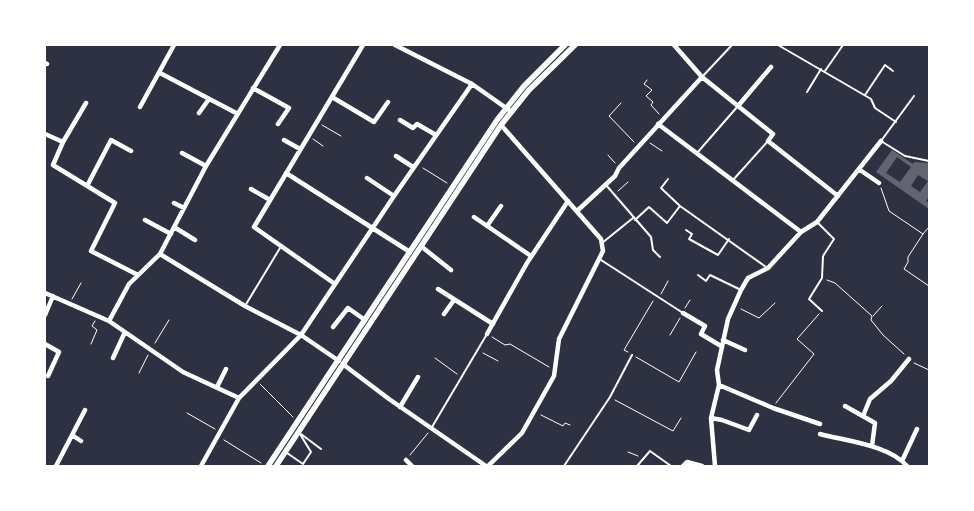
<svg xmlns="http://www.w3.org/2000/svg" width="974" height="511" viewBox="0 0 974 511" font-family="Karla,sans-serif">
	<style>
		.building { fill: #626471; fill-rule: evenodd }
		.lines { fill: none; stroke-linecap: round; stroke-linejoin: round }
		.path { stroke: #fff; stroke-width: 1 }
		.service { stroke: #fff; stroke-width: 2 }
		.minor { stroke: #fff; stroke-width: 4.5 }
		.secondary { stroke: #fff; stroke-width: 5.5 }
	</style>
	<rect width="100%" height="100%" fill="#2d3142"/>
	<path class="building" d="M892,150l21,14 1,-2 15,1v34l-3,4 3,2v6l-53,-37zM897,157l14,10 -11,15 -14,-9zM918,175l10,6 -8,11 -9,-6z"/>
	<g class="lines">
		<path class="path" d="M647,80l-3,4 8,6 -6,6 7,6 -2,3 8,9
			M621,103l-12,13 25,26
			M322,125l19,11
			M313,139l10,7
			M650,143l12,8
			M608,155l7,8
			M423,168l24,15
			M881,188l8,23 34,23 -15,23v5l-4,7 25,17
			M618,191l10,-9
			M923,234l6,-7
			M827,280l8,3 37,33 -1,4 12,15 21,19
			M661,294l7,-13
			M72,299l9,-16
			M685,308l5,-8
			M741,309l18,9 16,-15
			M873,316l9,-10
			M670,335l10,-17
			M492,337l13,8 5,-1 39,23
			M155,343l14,-23
			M91,344l6,-14 -5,-4 3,-5
			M628,352l-4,-2 29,-49
			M483,353l15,8
			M636,357l43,25 17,-30
			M435,358l22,16
			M914,363l15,7
			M139,373l9,-18
			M260,384l33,33
			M615,400l58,31 8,-13
			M776,403l38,-49 -17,-15 22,-25
			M187,413l28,16
			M541,415l22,11 2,-3 5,2
			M224,440l37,23
			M628,452l10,4
			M410,455l18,-22"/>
		<path class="service" d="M778,45l93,54 4,9 21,14
			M825,71l18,-26
			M702,77l30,-32
			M807,92l14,-23
			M865,95l20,-30 8,6
			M914,96l-33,45 24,15 24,5
			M697,153l41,-47
			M668,179l-7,9 19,18 86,61
			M733,180l35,-39
			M606,185l45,52 2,13 7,7
			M635,220l14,-13 18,16 13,-17
			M818,223l16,16 -11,17 -1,22 -13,21 13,12
			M686,230l6,4 -3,5 29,16 11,-16
			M602,243l31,-25
			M601,260l82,53
			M698,275l8,6 4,-6 31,15
			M245,306l35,-58
			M432,427l55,-93
			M301,434l20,15
			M287,453l16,11 8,-12 -11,-18
			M564,466l46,-69 22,-42
			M637,466l13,-15 21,15"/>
		<path class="minor" d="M395,45l77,39 37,26
			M674,45l28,32 71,57 -5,7 70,55
			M45,63l2,1
			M160,73l78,41
			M253,88l36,20 -11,16
			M332,97l42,25 14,-20
			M738,106l33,-39
			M140,107l34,-62
			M199,113l10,-14
			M400,120l13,8 4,-4 19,11
			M658,124l143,108
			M45,134l18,8 -10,23 62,38 -24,48 47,24
			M284,140l16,9
			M63,142l23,-39
			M182,153l24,13
			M396,156l17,11
			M860,170l19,13
			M286,173l124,79
			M367,178l27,18
			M87,186l24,-46 20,11
			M251,189l19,11
			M174,203l10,5
			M577,211l38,-35 4,-8 83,-91
			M474,217l57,39
			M145,220l26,14
			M487,226l14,-20
			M174,227l21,13
			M422,247l29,23
			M160,254l85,52 56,29 38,26
			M335,284l-81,-57 109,-182
			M438,289l55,35
			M45,293l64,28 74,51 56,26
			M683,313l22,13 -4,8 20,12
			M444,314l10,-14
			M45,315l8,-19
			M109,321l20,-37 31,-30 46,-88 74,-121
			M333,327l15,-19 17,12
			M487,334l40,-71 41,-62
			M723,340l22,10
			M45,344l14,8 -11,24
			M113,358l12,-26
			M344,365l45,34 97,67
			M719,385l54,23 47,16
			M217,387l9,-18
			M845,406l30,17 -3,23
			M400,407l18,-30
			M863,416l7,-17 21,-18 18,-22
			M711,418l11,2 27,10 8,-15
			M820,434c26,7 69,11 87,32
			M72,435l9,6
			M406,460l6,6
			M902,461l15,-32
			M56,466l29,-56
			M201,466l38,-68 62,-63 93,-139 78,-112
			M488,466l34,-33 32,-57 5,-37 44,-88 -2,-12 -100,-114
			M683,466l4,-4 15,4
			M715,466l-4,-48 8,-33 -2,-15 11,-51 13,-29 7,-12 20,-10 33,-36 16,-10 64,-81"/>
		<path class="secondary" d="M268,466l229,-346 27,-34 41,-41
			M276,466l225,-341 28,-35 46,-45"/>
	</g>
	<rect width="974" height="511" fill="none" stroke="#ffffff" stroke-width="92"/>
</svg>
